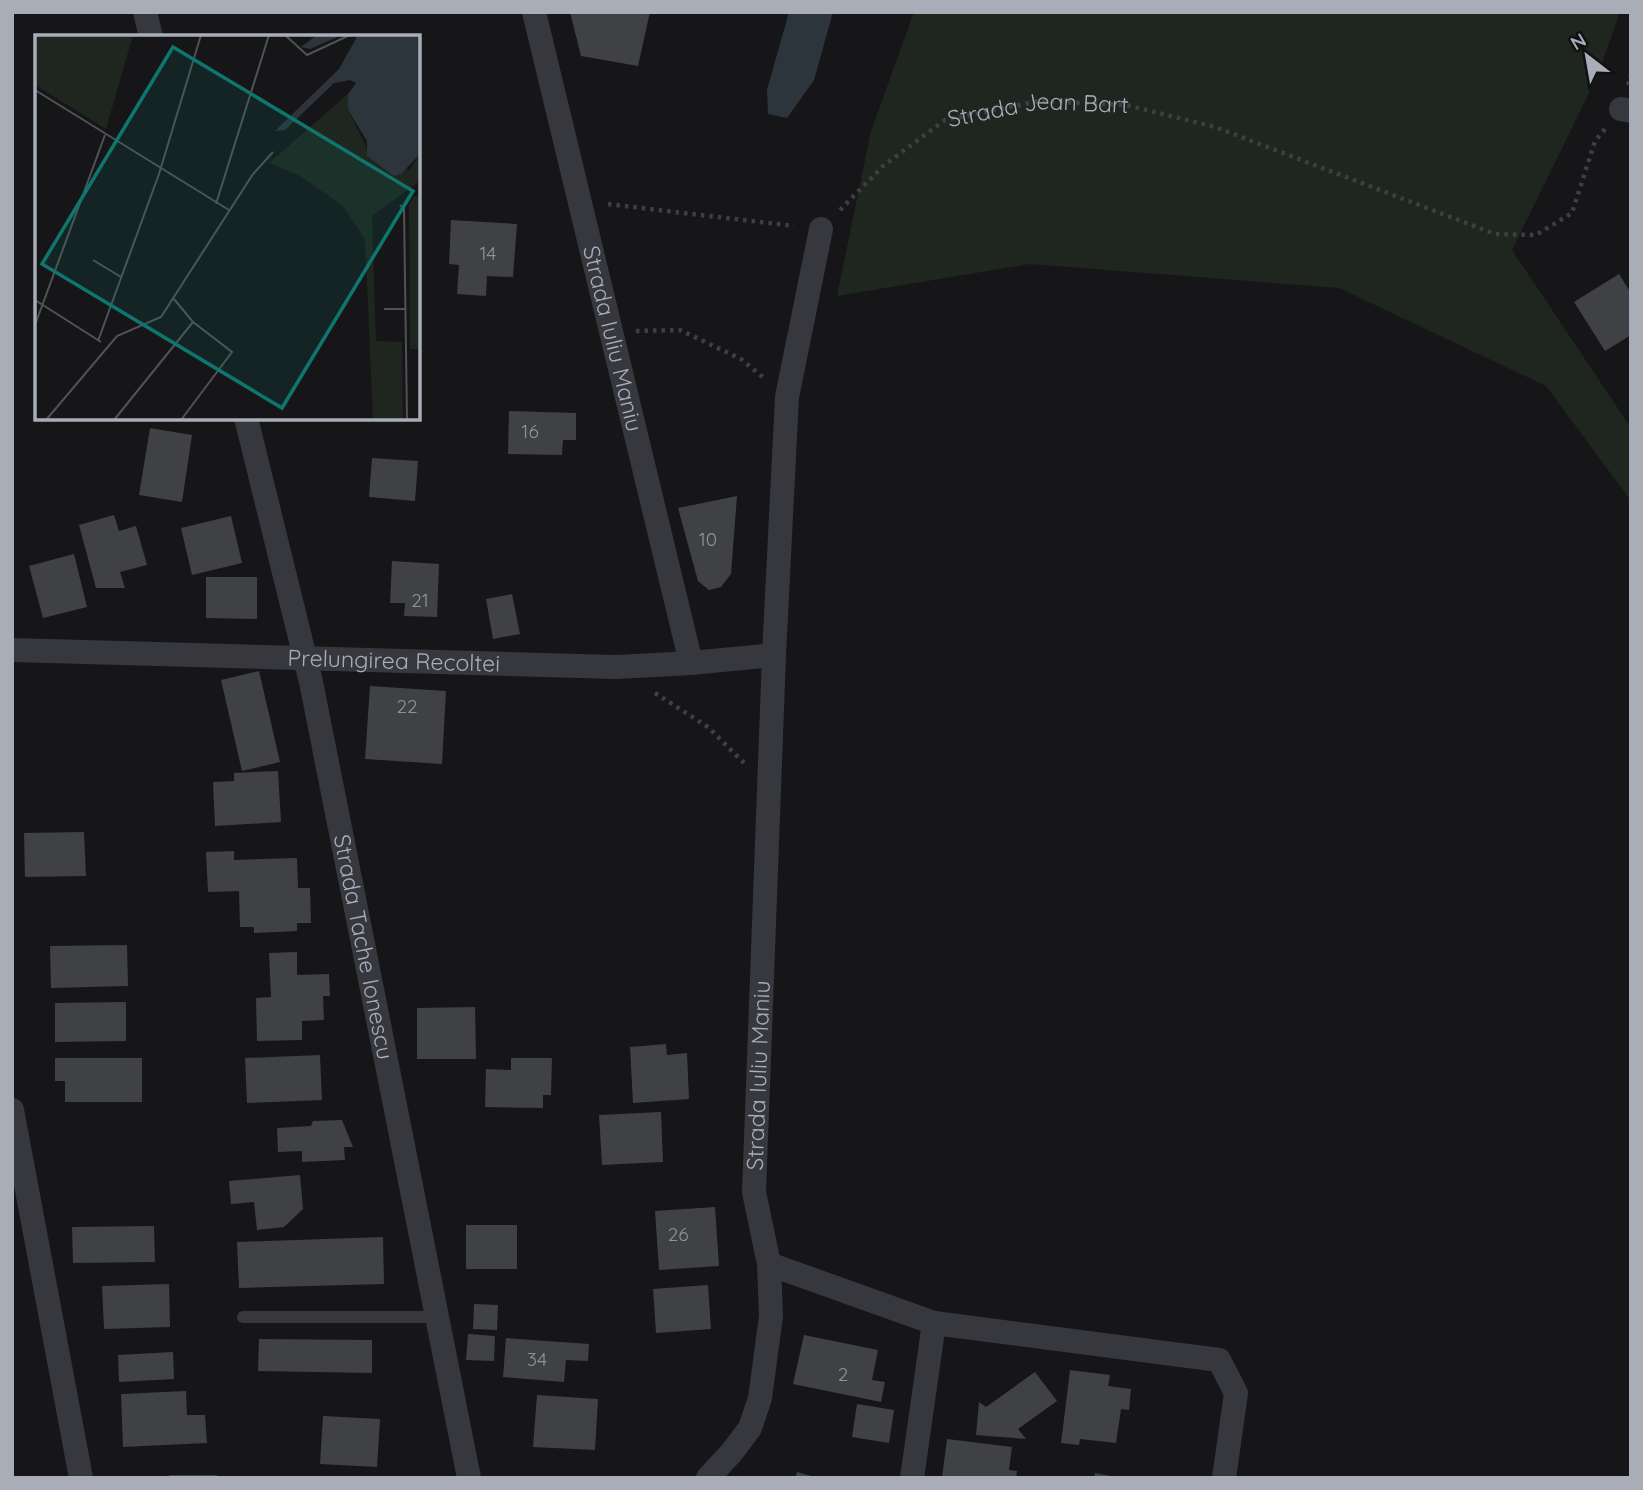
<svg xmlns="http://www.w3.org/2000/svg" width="1643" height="1490" viewBox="0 0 1643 1490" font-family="Quicksand,sans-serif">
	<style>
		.green { fill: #1e261f }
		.water { fill: #2c353c }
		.building { fill: #404145 }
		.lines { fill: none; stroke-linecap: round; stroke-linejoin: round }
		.path { stroke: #3d3f44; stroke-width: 4.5; stroke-dasharray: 3.5 5; stroke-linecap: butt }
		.lane { stroke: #37383d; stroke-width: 12 }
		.street { stroke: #37383d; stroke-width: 24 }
		.labels { text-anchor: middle; stroke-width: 5; stroke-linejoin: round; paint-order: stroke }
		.number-label { font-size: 19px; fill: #8e929b }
		.street-label { font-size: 23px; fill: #a8adb8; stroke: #111113 }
		.inset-road { fill: none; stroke: #505258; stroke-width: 2 }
		.view { fill: #0f766e; fill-opacity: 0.15; stroke: #0f766e; stroke-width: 3.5 }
		.inset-edge { fill: none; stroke: #a8adb8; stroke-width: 3.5 }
	</style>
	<rect width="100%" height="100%" fill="#161618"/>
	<path class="green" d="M914,12h706l-23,65 -85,173 119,178v73l-85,-115 -207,-98 -309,-24 -193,32 34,-165z"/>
	<path class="water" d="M789,12h44l-19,68 -27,38 -19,-4 -1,-24z"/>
	<path class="building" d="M570,12h80l-12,54 -57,-10z
		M451,220l66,4 -4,53 -26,-1 -1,20 -29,-2 2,-29 -10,-1z
		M1619,274l12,19v42l-26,16 -31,-49z
		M509,411l67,2v27h-13l-1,15 -54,-1z
		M150,428l42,7 -10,67 -43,-7z
		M372,458l46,3 -3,40 -46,-4z
		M737,496l-6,78 -10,13 -12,3 -11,-9 -20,-73z
		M114,515l5,16 17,-5 11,39 -27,7 5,16h-29l-17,-63z
		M231,516l11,47 -50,12 -11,-47z
		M74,554l13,53 -44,11 -14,-52z
		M392,561l47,3 -2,53 -33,-1 1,-13h-15z
		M206,577h51v42l-51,-1z
		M512,594l8,40 -27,5 -7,-40z
		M259,671l21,91 -38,9 -21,-91z
		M370,686l76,5 -4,73 -77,-5z
		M278,771l3,51 -66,4 -2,-44 21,-1v-8z
		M84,832l2,44 -61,1 -1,-44z
		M234,851v9l63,-2 1,30h12l1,35h-14v8l-43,2v-6h-14l-1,-36 -31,1 -2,-40z
		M127,945l1,41 -77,2 -1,-42z
		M297,952v23l32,-1 1,22h-7l1,24 -22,1v19l-45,1 -1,-43 15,-1 -2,-44z
		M126,1002v39l-71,1v-39z
		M475,1007l1,52h-59v-51z
		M666,1044l1,11 20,-2 2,46 -56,4 -3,-56z
		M320,1055l2,45 -75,3 -2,-45z
		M55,1058h87v44h-77v-21h-10z
		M511,1058h41l-1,37h-8v13l-58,-1 1,-38 25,1z
		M661,1112l2,50 -61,3 -3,-50z
		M342,1120l11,27h-9l1,13 -43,2v-11l-24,1 -1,-24 34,-2 2,-5z
		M300,1175l3,34 -19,18 -27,3 -3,-28 -23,2 -2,-23z
		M715,1207l4,59 -60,4 -4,-59z
		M466,1225h51v44h-51z
		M154,1226l1,36 -82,1 -1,-36z
		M383,1237l1,47 -145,4 -2,-46z
		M169,1284l1,43 -66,2 -2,-43z
		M708,1285l3,44 -55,4 -3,-44z
		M474,1304l24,1 -1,25 -24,-1z
		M468,1334l27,2 -1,25 -28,-1z
		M804,1335l74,15 -6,30 13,2 -4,20 -88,-18z
		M506,1338l83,6 -1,17 -22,-1 -2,22 -61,-5z
		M259,1339l113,1v33l-114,-2z
		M173,1352l1,27 -55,3 -1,-27z
		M1070,1370l40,5 -2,11 23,3 -2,21 -8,-1 -5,34 -36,-4 -1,6 -18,-2z
		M1035,1372l22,29 -39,28 8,10 -50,-4 3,-33 7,5z
		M186,1391l1,24h18l2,28 -84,4 -2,-53z
		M537,1395l61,4 -3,51 -62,-3z
		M857,1404l37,6 -5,33 -37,-6z
		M323,1416l57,3 -3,48 -57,-3z
		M947,1439l65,8 -3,23 8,1 -1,7h-74z
		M797,1472l18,5v1h-20z
		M1095,1473l16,3v2h-17z
		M169,1475h48v3h-48z"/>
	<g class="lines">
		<g class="path">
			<path d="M1628,85l3,-10"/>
			<path d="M608,204l186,22"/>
			<path id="s1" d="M840,210l43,-44 62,-46 94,-19 87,4 89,22 280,107 41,1 36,-22 23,-72 10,-12"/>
			<path d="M636,331l44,-1 61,29 24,20"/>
			<path d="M655,693l53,34 36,36"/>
		</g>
		<path class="lane" d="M243,1317h195"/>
		<g class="street">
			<path d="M145,12l6,25"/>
			<path id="s2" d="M534,12l157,651"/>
			<path d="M1621,109l10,2"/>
			<path id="s3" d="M246,418l65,264 158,796"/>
			<path id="s4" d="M12,650l604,17 75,-4 83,-8"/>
			<path d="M12,1110l69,368"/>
			<path d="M769,1264l165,59 285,37 17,33 -12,85"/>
			<path id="s5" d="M708,1478l24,-26 18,-24 10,-30 11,-82 -2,-52 -15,-72 20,-537 13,-258 34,-168"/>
			<path d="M912,1478l22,-155"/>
		</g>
	</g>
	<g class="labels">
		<g class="number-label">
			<text x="488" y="260">14</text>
			<text x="530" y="438">16</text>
			<text x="708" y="546">10</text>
			<text x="420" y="607">21</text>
			<text x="407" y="713">22</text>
			<text x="678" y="1241">26</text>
			<text x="537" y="1366">34</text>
			<text x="843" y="1381">2</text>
		</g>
		<g class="street-label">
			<text dy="8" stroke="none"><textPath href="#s1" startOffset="233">Strada Jean Bart</textPath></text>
			<text dy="8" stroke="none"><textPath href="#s2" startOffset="336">Strada Iuliu Maniu</textPath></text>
			<text dy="8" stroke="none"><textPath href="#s4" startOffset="382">Prelungirea Recoltei</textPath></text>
			<text dy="8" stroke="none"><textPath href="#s3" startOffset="542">Strada Tache Ionescu</textPath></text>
			<text dy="8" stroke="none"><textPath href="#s5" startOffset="422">Strada Iuliu Maniu</textPath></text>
		</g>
	</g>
	<g transform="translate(35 35)">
		<rect width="385" height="385" fill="#161618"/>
		<path d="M0,0h98l-27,94 -71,-44zM313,59v16l25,51 36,9 11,-16v27l-48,35 4,125 26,1 1,78h-30l-8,-181 -22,-33 -43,-30 -31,-13zM379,161h6v153h-10l-1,-145z" fill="#1e261f"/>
		<path d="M282,0h25l-32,14 -9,-2zM323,0h62v119l-19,20 -7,2 -27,-20v-15l-19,-31v-16l8,-11 -6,-3 -16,3 -49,47 -10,1 64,-62z" fill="#2c353c"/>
		<path class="inset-road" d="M250,0l22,20 43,-20M0,55l194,120M181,169l53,-169M365,170l4,4 3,211M58,225l28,17M139,264l19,23 39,30 -51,68M0,265l66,42M349,274h22M0,290l70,-190M63,306l61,-167 42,-139M11,385l71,-84 44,-19 92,-143 20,-22M79,385l79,-98"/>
		<path class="view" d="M138,12l240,144 -131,217 -240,-144z"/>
		<rect width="385" height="385" class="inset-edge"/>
	</g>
	<rect width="1643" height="1490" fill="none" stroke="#a8adb8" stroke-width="28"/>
	<g transform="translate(1587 56) rotate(329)" stroke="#111113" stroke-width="5" paint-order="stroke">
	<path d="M0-5L12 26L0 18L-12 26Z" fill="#a8adb8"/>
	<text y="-10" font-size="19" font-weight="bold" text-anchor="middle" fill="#a8adb8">N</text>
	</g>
</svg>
